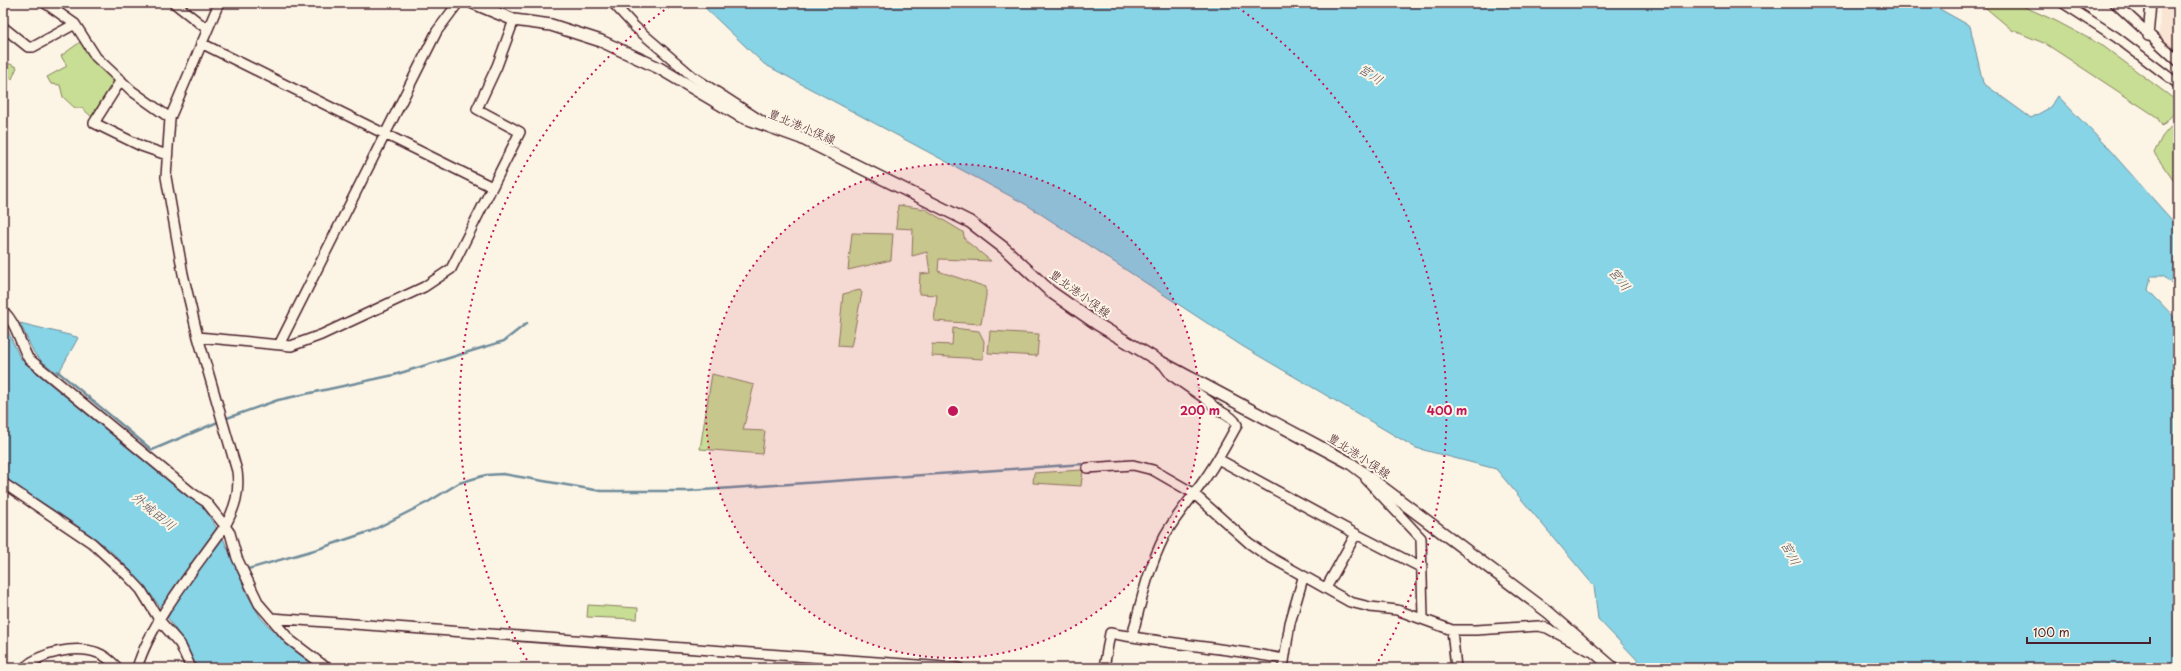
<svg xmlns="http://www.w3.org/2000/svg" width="2181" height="671" viewBox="0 0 2181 671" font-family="'Playpen Sans','Klee One',sans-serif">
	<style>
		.built { fill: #fae4d3 }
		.green { fill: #c7de94; stroke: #887e60 }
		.water { fill: #87d4e6; stroke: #6f8c9b }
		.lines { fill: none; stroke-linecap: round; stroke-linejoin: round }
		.stream { stroke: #6f8c9b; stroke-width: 2.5 }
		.minor-casing { stroke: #4a1f2b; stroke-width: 12 }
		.major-casing { stroke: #4a1f2b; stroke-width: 14 }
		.minor { stroke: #fcf5e5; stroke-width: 9 }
		.major { stroke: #fcf5e5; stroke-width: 11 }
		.ring { fill: none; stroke: #c2185b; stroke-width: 2; stroke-dasharray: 2 4 }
		.labels { text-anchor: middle; stroke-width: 4; stroke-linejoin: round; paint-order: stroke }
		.street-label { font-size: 12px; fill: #4a1f2b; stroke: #fcf5e5 }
		.water-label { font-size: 13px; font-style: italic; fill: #5c5563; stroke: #fcf5e5 }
		.centre { fill: #c2185b; stroke: #fcf5e5; stroke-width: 2 }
		.ring-label { font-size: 12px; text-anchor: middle; font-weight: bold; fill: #c2185b; stroke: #fcf5e5; stroke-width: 4; stroke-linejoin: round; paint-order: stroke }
	</style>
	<rect width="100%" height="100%" fill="#fcf5e5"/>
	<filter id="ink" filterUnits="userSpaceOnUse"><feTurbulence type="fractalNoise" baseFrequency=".025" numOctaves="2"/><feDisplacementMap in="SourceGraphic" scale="8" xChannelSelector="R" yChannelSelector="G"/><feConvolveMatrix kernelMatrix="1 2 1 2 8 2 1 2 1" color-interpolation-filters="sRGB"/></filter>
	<g filter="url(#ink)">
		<path class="built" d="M2160,3h18v53l-19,-15z"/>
		<path class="green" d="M1980,3h36l40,18 47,25 75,56v7l-16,17 -5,-9 -111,-73 -34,-14z
			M83,40l34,42 -24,36 -11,-10h-7l-12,-11 -3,-12 -9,-1 -4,-7 20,-11 -6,-10z
			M3,61l14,6 -5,12 -9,-4z
			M2178,118v69l-24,-34 8,-16z
			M898,205l27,4 38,23 2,8 26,21 -52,-2 -1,12 48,16v9l-5,28 -47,-3 3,-26 -18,-1 1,-20 10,-1 -3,-21 -15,4 1,-27 -17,-1z
			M852,233l41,1 -2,26 -43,10z
			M860,290l2,3 -11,54 -13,-1 5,-52z
			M953,328l26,3 5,10 -1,18 -51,-3v-12l20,1z
			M990,331l49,3 -2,22 -49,-3z
			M712,374l42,11 -11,45 22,1 -3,23 -62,-5z
			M1081,470l2,1 -2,15 -48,-3 1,-10z
			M588,605l50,3 -1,11 -50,-2z"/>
		<path class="water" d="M700,3h1229l41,23 13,57 48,35 20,-11 7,-11 49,51 71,80v62l-15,-13h-12l-3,14 30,31v347h-533l-47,-49 -4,-33 -98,-117 -80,-21 -174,-102 -215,-141 -263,-141z
			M3,320l17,38 13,12 150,123 19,12 21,33 25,58 13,22 25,26 31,24h-120c-21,-44 -61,-99 -100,-128 -30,-23 -63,-42 -94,-62z
			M20,323l57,14 1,1 -20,36 -15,-12h-3l1,-2 -7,-7z"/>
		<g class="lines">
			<path class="stream" d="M57,371l95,79 66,-28
				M227,418l51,-18 116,-25 110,-34 23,-18
				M1137,462l15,3
				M248,569l70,-20 53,-18 57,-29 31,-19 27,-8 17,-1 98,17h87l440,-30"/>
			<defs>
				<path id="minor" d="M45,3l30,21 21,33 36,34 38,27
					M174,3l33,26
					M613,3l22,24 57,49 71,46
					M2063,3l53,34 62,47
					M2115,3l63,58
					M3,27l25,20h5l42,-23
					M2148,36l3,-33
					M201,43l291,144
					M121,80l-27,43 47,23 26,9
					M3,311c13,11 17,32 25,47l164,135 14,9 19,24 -3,4
					M198,337l93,9 30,-11 103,-48 27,-18 69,-137 -43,-23 20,-43 17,-46
					M279,345l158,-314 21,-28
					M1218,459l138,75 -30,54
					M1087,468l46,-3 20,5 40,23 56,50 17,12 84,47 20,5 27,3 55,20h24l62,-4 9,2 43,23
					M1366,479l55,59 2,79
					M3,483l89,60 36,33 13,14 19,31 20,23 11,24
					M225,526l5,7 7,25 22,46 31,36 37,28
					M1356,534l66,34
					M271,618l688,50
					M1452,630l4,38
					M1132,637c9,-35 16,-69 33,-102 11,-19 25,-35 37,-52 14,-19 24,-38 35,-58 -5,-12 -21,-12 -27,-23l-39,-27 -9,-12
					M24,668c17,-16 52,-23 74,-15 7,2 15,10 20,15
					M137,668c14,-47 59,-101 88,-142 10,-18 15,-34 12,-55l-39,-134 -15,-63 -17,-97 4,-59 49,-115
					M1104,668l6,-35c58,11 116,15 174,26
					M1283,668l7,-45 13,-45"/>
				<path id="major" d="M473,3l41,17 37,5 50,16 58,27 81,48 61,22 169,84 34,26 47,44 46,32 62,37 191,102 198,149 65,56"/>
			</defs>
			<use href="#minor" class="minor-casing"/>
			<use href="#major" class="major-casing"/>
			<use href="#minor" class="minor"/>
			<use href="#major" class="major"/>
		</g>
	</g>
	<circle cx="953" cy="411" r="247" fill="#c2185b" fill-opacity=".12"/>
	<g class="ring">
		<circle cx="953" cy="411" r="247"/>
		<path d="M530 665A494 494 0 0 1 673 4M1233 4A494 494 0 0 1 1376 665"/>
	</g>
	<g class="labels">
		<g class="street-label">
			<text transform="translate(802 127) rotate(23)" y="4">豊北港小俣線</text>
			<text transform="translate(1080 294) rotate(36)" y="4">豊北港小俣線</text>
			<text transform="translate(1359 456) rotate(33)" y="4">豊北港小俣線</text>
		</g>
		<g class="water-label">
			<text transform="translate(1371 74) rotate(33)" y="5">宮川</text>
			<text transform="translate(1620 279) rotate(52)" y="5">宮川</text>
			<text transform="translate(154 511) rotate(39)" y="5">外城田川</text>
			<text transform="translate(1791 553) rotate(62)" y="5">宮川</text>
		</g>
	</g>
	<circle cx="953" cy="411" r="6" class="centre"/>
	<g class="ring-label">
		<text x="1200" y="415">200 m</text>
		<text x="1447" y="415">400 m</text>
	</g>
	<rect width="2181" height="671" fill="none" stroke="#fcf5e5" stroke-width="16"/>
	<rect x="8" y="8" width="2165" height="655" fill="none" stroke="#4a1f2b" stroke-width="1.5" filter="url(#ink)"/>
	<path d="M2027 637v6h123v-6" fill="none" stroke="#4a1f2b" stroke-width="2"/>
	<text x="2033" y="637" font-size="12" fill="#4a1f2b" stroke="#fcf5e5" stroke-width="3" paint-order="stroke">100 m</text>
</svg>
